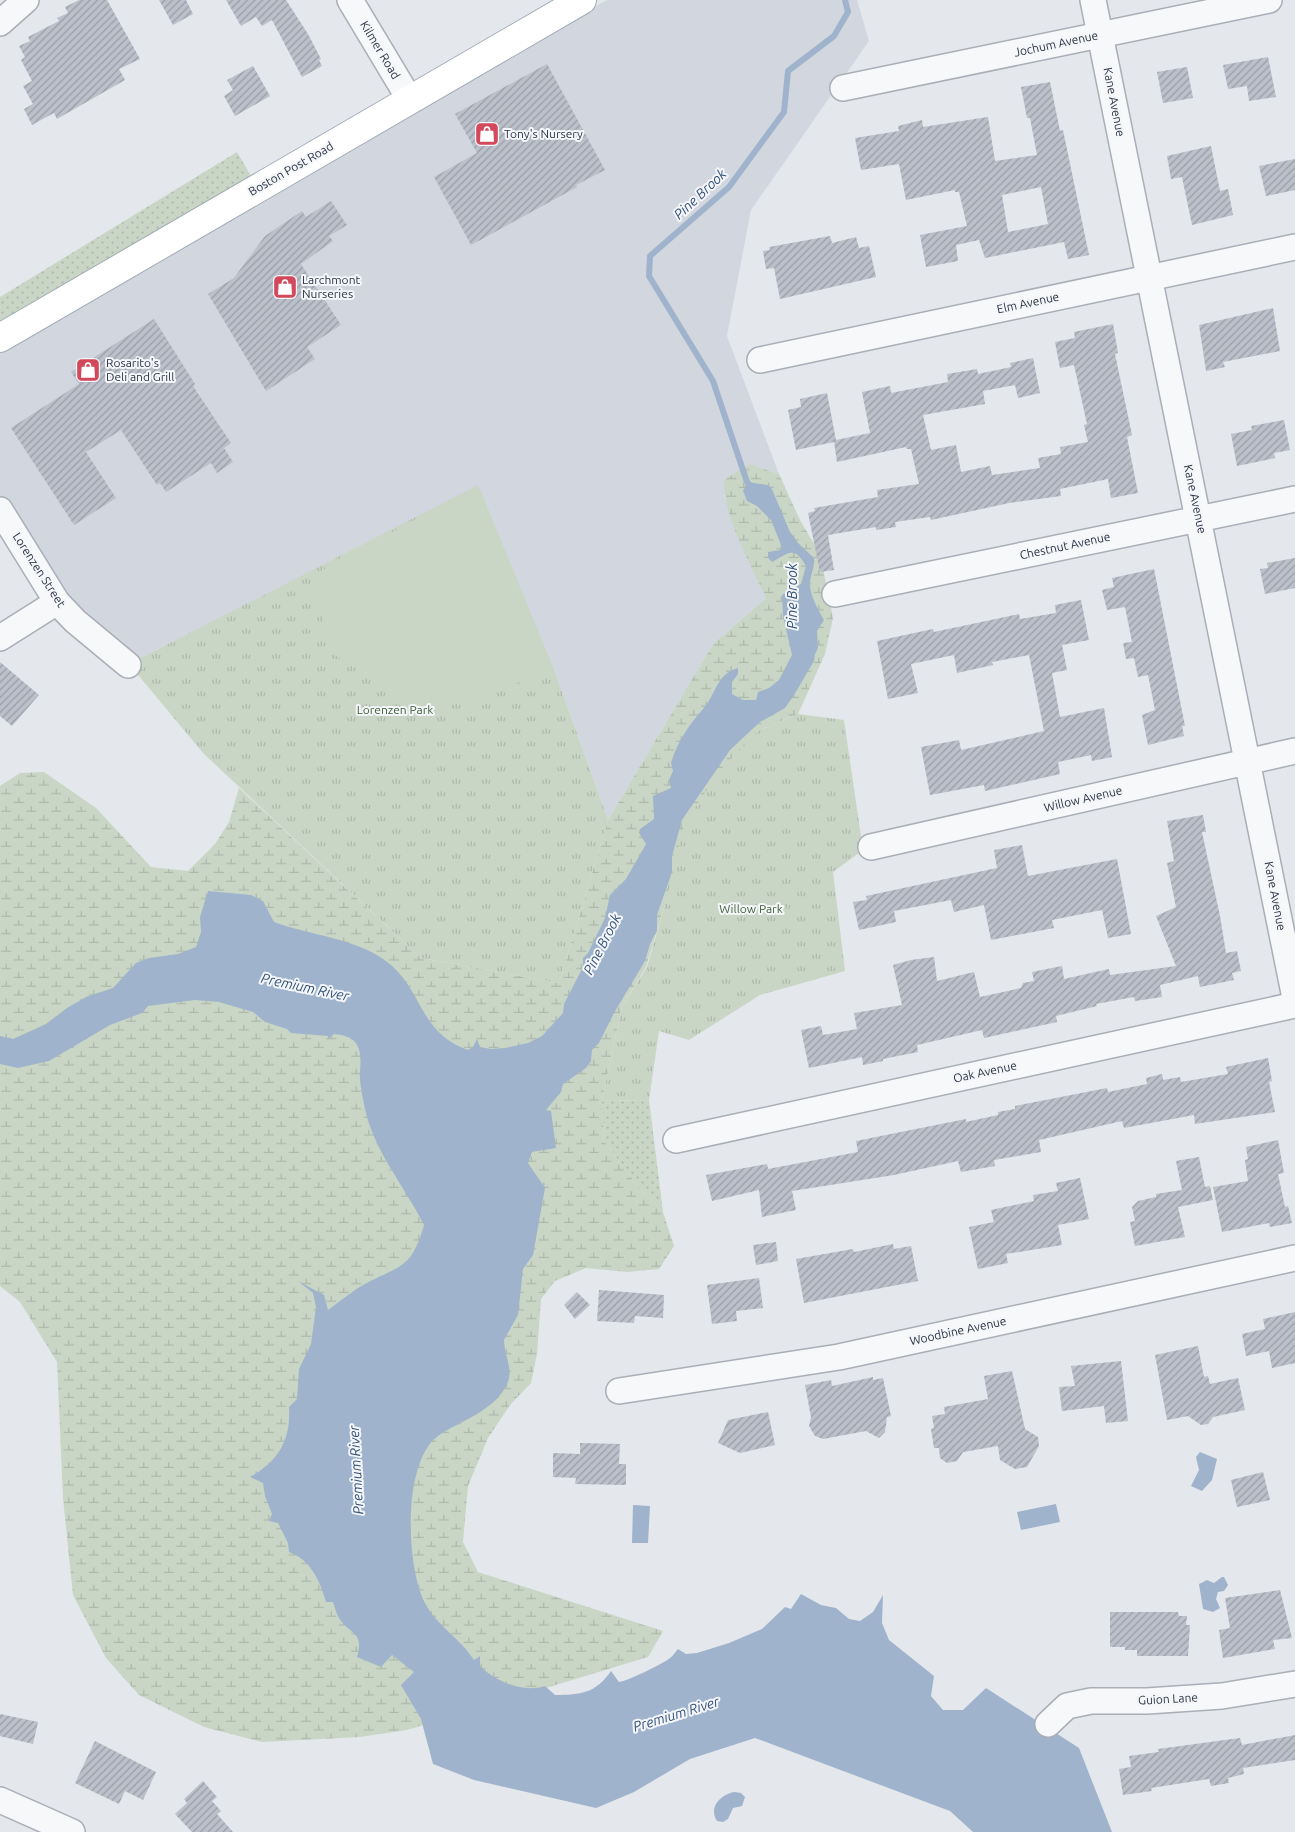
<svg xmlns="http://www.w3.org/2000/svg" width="1295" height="1832" viewBox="0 0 1295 1832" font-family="Ubuntu,sans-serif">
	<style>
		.built { fill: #d2d6de }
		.grass { fill: url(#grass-dots) }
		.wetland { fill: url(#wetland-marsh) }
		.park { fill: url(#park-tufts) }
		.pitch { fill: #c9d6c5 }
		.water { fill: #9fb4cc }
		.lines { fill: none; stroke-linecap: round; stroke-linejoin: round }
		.stream { stroke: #9fb4cc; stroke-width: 6 }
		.building { fill: url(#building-hatch); fill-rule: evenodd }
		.minor-casing { stroke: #a9aeb7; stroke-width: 28 }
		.major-casing { stroke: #a3abb8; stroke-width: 30 }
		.minor { stroke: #f7f8fa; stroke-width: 25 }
		.major { stroke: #fff; stroke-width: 28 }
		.labels { text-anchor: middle; stroke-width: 4; stroke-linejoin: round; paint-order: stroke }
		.street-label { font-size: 12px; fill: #2b3445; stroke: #f4f6f9 }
		.poi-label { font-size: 12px; fill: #2b3445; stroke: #f4f6f9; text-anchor: start }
		.park-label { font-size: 12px; fill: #3f6138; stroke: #f4f6f9 }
		.water-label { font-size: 14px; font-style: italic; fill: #34527a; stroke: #f4f6f9 }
	</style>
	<defs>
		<pattern id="grass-dots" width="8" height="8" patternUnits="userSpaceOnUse" patternTransform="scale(1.25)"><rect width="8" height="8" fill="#c9d6c5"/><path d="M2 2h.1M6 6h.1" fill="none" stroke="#adb8ab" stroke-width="1.8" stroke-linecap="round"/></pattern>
		<pattern id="wetland-marsh" width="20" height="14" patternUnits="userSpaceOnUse" patternTransform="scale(1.25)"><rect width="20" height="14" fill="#c9d6c5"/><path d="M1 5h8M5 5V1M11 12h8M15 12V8" fill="none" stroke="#adb8ab"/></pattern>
		<pattern id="park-tufts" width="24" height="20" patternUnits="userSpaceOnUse" patternTransform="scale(1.25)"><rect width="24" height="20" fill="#c9d6c5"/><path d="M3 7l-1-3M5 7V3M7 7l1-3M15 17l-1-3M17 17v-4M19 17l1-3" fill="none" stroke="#adb8ab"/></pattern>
		<pattern id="building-hatch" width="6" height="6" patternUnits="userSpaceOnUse" patternTransform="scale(1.25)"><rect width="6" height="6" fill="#bbc0ca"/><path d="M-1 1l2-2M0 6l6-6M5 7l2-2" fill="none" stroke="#989da6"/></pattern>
	</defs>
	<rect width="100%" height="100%" fill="#e4e7ec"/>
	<path class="built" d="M607,0h250l12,41 -118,169 -24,126 52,138 -29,-10 -26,31 18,49 24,54 -53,46 -105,176 -53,-148 -77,-186 -349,178 -52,-44 -77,-117v-161z"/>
	<path class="grass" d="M237,152l25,43 -262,147v-45z
		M649,1100l14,112 -27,-28 -32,-43 -2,-40z"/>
	<path class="wetland" d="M750,464l29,10 21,46 20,34 13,64 -8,36 -27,60 -40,17 -92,170 -20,66 -24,39 -20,95 2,40 32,43 27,28 11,34 -15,23 -32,3 -41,-4 -31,13 -14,18 -4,55 -6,29 -21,22 -22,33 -20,48 -5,56 15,30 185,59 -15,26 -241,73 -47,7 -98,5 -58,-15 -65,-32 -33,-37 -33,-63 -10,-97 -6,-136 -37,-60 -20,-16v-500l20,-13 24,-1 52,36 55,59 37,4 27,-27 14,-22 10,-34 182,170 138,25 49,-163 105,-176 53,-46c-15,-33 -43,-81 -42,-118z"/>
	<path class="park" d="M478,485l77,187 53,148 -49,163 -138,-25 -218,-205 -74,-89z
		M798,714l46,6 19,130 -30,22 12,99 -85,24 -71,45 -30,-9 -10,69 -47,1 20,-95 25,-39 19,-66 18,-76 35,-54 39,-40z"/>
	<path class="pitch" d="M478,485l77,187 -130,38 -92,-56 -23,-77z"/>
	<path class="water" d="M747,482l21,3 4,4 18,43 8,11 16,15c1,9 -3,15 -4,24 -1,12 8,27 14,38l-7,11 1,17 -3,6 -1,7 -20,34 -9,13 -25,14 -30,28 -48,70 -10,36v16l-15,43v15l-7,14 -5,17 -31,52 -15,30 -7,7 -1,11 -5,7 -23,16 -2,8 -15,18 5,1 5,37 -24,4 -4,11 17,25 -12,67 -10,14 -5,46 -14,25c0,16 10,29 3,44 -12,27 -46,36 -69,52 -36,26 -32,131 -13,167 11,22 36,36 49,57l6,-4v10c16,16 43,27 65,20l10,9c26,0 41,-2 56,-24l8,11c6,0 46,-19 51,-24 3,-2 5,-6 8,-9l8,5 11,-1 32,-10 33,-14 23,-22 6,2 10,-15 20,11 15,3 13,11 11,2 13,-9 10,-17 -1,28 7,17 45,36 -3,20 12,14h20l23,-22 93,60 33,84h-139l-23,-21 -195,-73 -65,21 -56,33 -38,16 -122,-28 -41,-16 -12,-45 -20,-34 13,-13 -22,-17 -11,12 -24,-10c7,-24 -5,-22 -16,-36 -4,-5 -6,-13 -8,-19h-7c-6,-21 -15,-42 -37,-50l-1,-9 -10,-20 -9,-2 3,-7 -7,-18 -2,-13 -13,-6c29,-16 41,-38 39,-70l8,-8 2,-30 12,-25 5,-37 -3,-14 -15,-12 26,14 4,15c11,-8 23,-18 35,-25 36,-20 48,-14 61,-60 -19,-38 -50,-74 -59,-116 -2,-11 -6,-27 -5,-38 2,-22 -1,-35 -26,-37l-6,5v-3l-37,-3 -4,-4 -22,-7 -12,-10 -34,-10 -24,-2 -32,4 -15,2 -6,7 -32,12 -61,36 -31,7 -18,-4v-28l13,3 33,-15 21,-16 19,-11 27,-9 23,-25 13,-5 29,-4 18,-7 5,-15 -1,-15 8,-26 43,4 12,6 11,21c37,14 86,16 117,43 32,28 30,69 77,85l5,-3 4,-8 3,8 11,2 14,-1 23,-5 14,-7 21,-23 1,-9 19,-37v-9l5,-5 17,-35 5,-23 16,-16 20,-35 -7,-11 1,-4 14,-10 -1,-23 18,-8 -2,-8 4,-9 -2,-8c6,-21 18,-38 32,-54 13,-14 13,-35 35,-41v6l-6,8v12l11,6h13l2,-8 11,-4 10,-8 13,-25 -9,-39 -1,-21 19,-11 5,-18c-12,-21 -17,-13 -34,-4l-3,-3 -1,-7 12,-2 2,-3 -11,-27 -14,-14 -10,-5 -4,-10z
		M1200,1452l17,7 -5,21 -10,11 -11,-5 8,-16 -3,-13z
		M1056,1504l4,18 -39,8 -4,-18z
		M633,1505l17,1 -2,37h-16z
		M1222,1577h2l4,8 -4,6 -6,1 -2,7 4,9 -7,4 -10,-3 -4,-25 8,-4 7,3z
		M735,1792l6,1 4,4 -3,9 -9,2 -5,11 -5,3 -6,-1c-9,-14 4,-27 18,-29z"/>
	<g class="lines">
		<path class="stream" d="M752,487l-5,-5 -34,-101 -64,-105 1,-20 79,-69 55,-75 4,-41 46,-35 14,-24 -3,-12"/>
	</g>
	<path class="building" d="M79,0h28l33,59 -21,10 6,11 -68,39 -3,-6 -22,12 -8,-16 9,-5 -10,-18 9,-5 -11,-21 4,-3 -6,-11 11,-5 -2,-4 31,-16 -2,-3 11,-5 -3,-6z
		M159,0h27l7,14 -20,11z
		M226,0h60l22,34 13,25 -2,1 3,6 -20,11 -30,-57 -10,6 -6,-9 -15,9z
		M1268,57l8,40 -27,4 -2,-15 -19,3 -5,-24z
		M547,64l58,106 -29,15 1,2 -106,58 -37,-68 43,-24 -22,-39z
		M253,66l17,30 -35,20 -11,-20 9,-6 -6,-10z
		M1187,67l6,31 -30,5 -6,-31z
		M1050,82l10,49 3,-1 26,125 -21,4 -4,-17 -79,16 -6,-18 -23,5 2,16 -32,6 -6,-32 47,-9 -8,-34h-4v-2l-49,10 -7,-36 -38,6 -6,-32 44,-7 -1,-5 24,-6 1,7 65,-10 7,44 42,-6 -7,-37h-3l-6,-31zM1041,187l7,37 -40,8 -6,-37z
		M1211,146l9,45 8,-2 5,26 -41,10 -10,-48 -11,2 -4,-23z
		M1295,159v31l-29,6 -7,-30z
		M331,201l16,24 -18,11 4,5 -32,23 40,61 -34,22 8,12 -49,32 -58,-97 26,-16 31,-42 37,-25 4,6z
		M830,236l2,7 24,-6 3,11 10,-2 7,31 -96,22 -6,-31 -8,1 -3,-18 7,-1 -1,-3z
		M1273,308l7,43 -57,11 2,5 -19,4 -7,-46z
		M154,319l41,65 -2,2 38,57 -7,5 9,14 -16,11 -6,-10 -45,29 -6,-9 -3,2 -36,-55 -35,22 30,46 -42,27 -63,-97 68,-44 -8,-12z
		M1113,324l5,29 -3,1 17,81 -5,2 11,56 -27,5 -3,-19 -48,10 1,7 -52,7 -78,17 -1,-3 -35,5 1,5 -20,3v-3l-48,8 6,35 -14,2 -12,-59 7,-2 -1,-3 64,-11 -1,-7 42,-6 -8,-35h-4l-1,-2 -69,15 -3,-20 -38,8 -8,-40 13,-3 -1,-8 27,-6 9,47 34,-7 -8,-41 28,-6 1,7 57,-11 -1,-8 30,-5 1,5 33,-7 -1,-4 23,-5 7,35 -22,5 -3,-13 -32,6 2,13 -62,11 8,35 25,-5 5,27 29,-6 2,9 48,-7 -2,-10 23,-4 -1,-7 28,-5 -4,-17 3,-1 -13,-59 -14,3 -5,-26 20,-4 -1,-6z
		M1284,420l6,30 -16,3 1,5 -38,8 -6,-32 21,-4 -1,-4z
		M1295,558v30l-30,6 -5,-25 8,-1 -1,-5z
		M1154,569l31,157h-3l2,10 -36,9 -6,-30 13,-5 -7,-35 -10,2 -4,-19 -8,1 -3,-16 9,-1 -7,-35 -18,3 -5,-20 12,-3 -2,-9z
		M1081,600l8,40 -27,5 5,25 -15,3 8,44 44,-9 8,49 -20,4 -1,-6 -33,7 2,12 -75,17 -1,-6 -54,10 -9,-48 38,-7 2,10 83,-19 -15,-76 -37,7 1,3 -36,8 -3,-18 -43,9 7,29 -30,6 -11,-58 56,-12 1,3 85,-18 1,5 36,-6 -1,-8z
		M0,662l39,33 -27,31 -12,-10z
		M1203,815l3,17h-4l18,84 6,37 11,-2 4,20 -9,2 2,7 -34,7 -2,-11 -38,9 2,12 -27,4 -1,-4 -38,7 1,2 -41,10 1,6 -73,16 -2,-8 -65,15 1,7 -35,7v2l-20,4 -1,-8 -53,11 -8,-38 20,-4 2,9 34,-6 -3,-16 48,-8 -9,-40 18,-5 23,-3 3,24 37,-9 6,25 41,-9 2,-5 11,-2 -2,-9 30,-6 2,13 45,-10 1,6 66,-9 -20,-50 20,-9 -9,-44 7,-2 -7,-40z
		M1022,845l6,31 89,-17 14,75 -23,4 -6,-28 -50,10 2,8 -63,12 -7,-35 -30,7 -3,-12 -57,11 2,11 -37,8 -6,-28 14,-2 -1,-4 131,-28 -3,-18z
		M1268,1058l4,23 -3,1 6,30 -80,12 -1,-9 -70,13 -2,-7 -83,19 2,12 -47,8 1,6 -34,6 -3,-11 -64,14 -102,16 4,19 -34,7 -3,-27 -47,11 -6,-26 61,-11 1,5 90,-17 -2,-11 110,-22v3l32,-7v-3l17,-3v-3l92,-18 1,4 39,-8 -1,-6 16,-4 1,6 17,-3 1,5 47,-8 -2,-7z
		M1278,1140l6,33 -6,1 7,33 3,-1 4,17 -22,4 -1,-4 -47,9 -9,-45 35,-6 -3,-21 3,-1 -2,-12z
		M1199,1157l6,30 5,-1 3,14 -35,7 7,30 -50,9 -5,-24 5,-1 -3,-14 6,-6 18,-4v-3l26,-4 -6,-29z
		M1080,1178l9,41 -31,6 4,20 -56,9 2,9 -30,6 -9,-42 25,-5 -3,-12 43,-9 -1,-6 25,-4 -2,-8z
		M776,1242l2,19 -22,4 -3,-20z
		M893,1244l1,5 17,-3 7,35 -114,22 -8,-44 57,-10 1,3z
		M759,1278l4,30 -27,3 1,10 -25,3 -5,-39z
		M599,1290l65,5 -1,23 -28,-2 -1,7 -37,-2z
		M577,1292l13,13 -15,14 -11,-14z
		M1295,1312v51l-23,5 -3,-17 -23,5 -4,-22 23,-5 -2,-10z
		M1198,1346l6,31 4,-1 2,8 28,-6 7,32 -32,7 -5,7 -7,1 -13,-9 -21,4 -12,-65z
		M1121,1361l7,60 -22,2 -2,-17 -42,5 -3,-24 16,-1 -4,-20z
		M1012,1371l13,58 13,8 1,9 -12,21 -12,2 -15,-9 -2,-14 -35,6 -6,9 -10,2 -7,-5 -1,-10h-5l-3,-19 3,-1 -2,-12 13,-2 -1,-7 44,-8 -4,-23z
		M873,1377v3l10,-2 8,38 -4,1 -2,15 -6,6 -13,-7 -43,8 -8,-3 -6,-10 2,-9 -6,-32 26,-5 1,6z
		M768,1412l7,33 -35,8 -22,-10 10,-23z
		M580,1443l40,1 -1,20h7v21l-51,-1 1,-6 -23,-1v-24l27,1z
		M1263,1472l7,28 -33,7 -6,-27z
		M1280,1590l12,48 -19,2 2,9 -52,9 -4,-28 11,-2 -5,-30z
		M1110,1612h68l1,4h8l-1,9h4l-2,31h-51v-6h-12v-3h-15z
		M0,1714l38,8 -5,22 -33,-8z
		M1295,1735v25l-52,8 1,6 -16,4 1,5 -18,3 -2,-7 -58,9 1,3 -29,4 -4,-26 12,-2 -2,-11 30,-4 -1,-3 82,-11 2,7z
		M95,1741l61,31 -13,28 -18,-9 -6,13 -44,-21z
		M203,1781l14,16 -5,4 9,10 -4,3 16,18h-41l-17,-18 12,-11 -3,-4z"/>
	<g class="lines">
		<defs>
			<path id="minor" d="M350,0l60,100
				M1093,0l202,998
				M0,23l26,-23
				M843,88l426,-88
				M760,360l535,-113
				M0,510l57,92 18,19 53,44
				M835,594l460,-95
				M0,638l57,-36
				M871,847l424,-96
				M676,1140l619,-135
				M619,1391l220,-34 456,-99
				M1048,1724l19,-18 24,-5h56l75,-5 73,-12
				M0,1800l72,32"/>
			<path id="major" d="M0,338l582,-338"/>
		</defs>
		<use href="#minor" class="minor-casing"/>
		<use href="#major" class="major-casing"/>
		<use href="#minor" class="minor"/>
		<use href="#major" class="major"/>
	</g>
	<defs>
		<symbol id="shop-square" viewBox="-11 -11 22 22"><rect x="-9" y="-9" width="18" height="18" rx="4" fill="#d1495b" stroke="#f4f6f9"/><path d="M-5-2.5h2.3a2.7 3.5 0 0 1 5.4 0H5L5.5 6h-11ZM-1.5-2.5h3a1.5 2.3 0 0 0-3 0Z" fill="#fff"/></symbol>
	</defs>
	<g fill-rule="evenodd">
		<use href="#shop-square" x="473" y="120" width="28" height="28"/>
		<use href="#shop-square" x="271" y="273" width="28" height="28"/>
		<use href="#shop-square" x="74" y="356" width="28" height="28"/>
	</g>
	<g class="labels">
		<g class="street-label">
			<text transform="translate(1056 44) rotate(-12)" y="4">Jochum Avenue</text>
			<text transform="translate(380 50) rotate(59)" y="4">Kilmer Road</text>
			<text transform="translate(1114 102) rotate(79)" y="4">Kane Avenue</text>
			<text transform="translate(291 169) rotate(-30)" y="4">Boston Post Road</text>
			<text transform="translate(1028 303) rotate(-12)" y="4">Elm Avenue</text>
			<text transform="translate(1195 499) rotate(78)" y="4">Kane Avenue</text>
			<text transform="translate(1065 546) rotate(-12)" y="4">Chestnut Avenue</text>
			<text transform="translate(39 570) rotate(57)" y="4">Lorenzen Street</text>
			<text transform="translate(1083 799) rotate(-13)" y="4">Willow Avenue</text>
			<text transform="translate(1275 896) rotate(79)" y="4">Kane Avenue</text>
			<text transform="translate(985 1072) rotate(-12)" y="4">Oak Avenue</text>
			<text transform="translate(958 1331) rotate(-12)" y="4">Woodbine Avenue</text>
			<text transform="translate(1168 1699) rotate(-3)" y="4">Guion Lane</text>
		</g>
		<g class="poi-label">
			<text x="504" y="138">Tony's Nursery</text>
			<text x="302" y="284">Larchmont<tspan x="302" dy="14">Nurseries</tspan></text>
			<text x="106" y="367">Rosarito's<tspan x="106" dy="14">Deli and Grill</tspan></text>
		</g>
		<g class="park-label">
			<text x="395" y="714">Lorenzen Park</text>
			<text x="751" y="913">Willow Park</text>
		</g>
		<g class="water-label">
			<text transform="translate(700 194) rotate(-43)" y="5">Pine Brook</text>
			<text transform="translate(792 596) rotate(-90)" y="5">Pine Brook</text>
			<text transform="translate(602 944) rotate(-63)" y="5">Pine Brook</text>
			<text transform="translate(305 987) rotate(12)" y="5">Premium River</text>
			<text transform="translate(356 1470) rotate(-93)" y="5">Premium River</text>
			<text transform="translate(676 1714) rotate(-17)" y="5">Premium River</text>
		</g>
	</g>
</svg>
